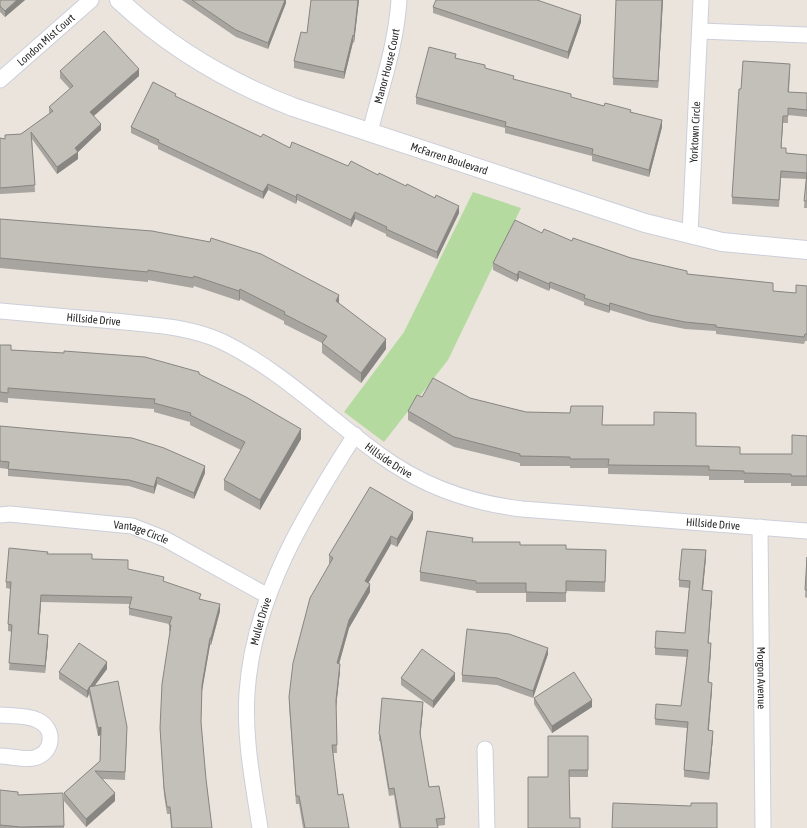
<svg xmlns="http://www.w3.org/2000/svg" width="807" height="828" viewBox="0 0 807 828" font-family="'Asap Condensed',sans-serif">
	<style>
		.green { fill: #b5daa0 }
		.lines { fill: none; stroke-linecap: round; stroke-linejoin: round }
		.minor-casing { stroke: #cccfda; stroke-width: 17 }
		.tertiary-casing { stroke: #cccfda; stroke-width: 20 }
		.minor { stroke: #fff; stroke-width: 15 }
		.tertiary { stroke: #fff; stroke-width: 18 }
		.wall { fill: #a8a49f }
		.shaded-wall { fill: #888682 }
		.building { fill: #c3bfb9; stroke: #888682 }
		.labels { text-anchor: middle; stroke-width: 3.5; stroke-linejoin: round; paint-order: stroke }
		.street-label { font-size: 11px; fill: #2a2a2a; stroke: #fff }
	</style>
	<rect width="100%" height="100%" fill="#eae4dd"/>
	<path class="green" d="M473,192l48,16 -73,152 -64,82 -40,-30 60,-80z"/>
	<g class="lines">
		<defs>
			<g id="minor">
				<path d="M700,31l107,4"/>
				<path id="s1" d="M0,80l91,-80"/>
				<path id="s2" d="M370,132c11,-44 26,-86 29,-132"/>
				<path id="s3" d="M690,234l11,-234"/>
				<path id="s4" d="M0,311c38,3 76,7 114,10 37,4 76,5 109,21 59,29 104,75 157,113 41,30 91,48 142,54l285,22"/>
				<path id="s5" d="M0,515l10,-1 122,12 33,13 103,57"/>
				<path id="s6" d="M760,527l3,301"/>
				<path d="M0,715c11,1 27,0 37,5 19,8 17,33 -3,38 -10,2 -24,-2 -34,-2"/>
				<path d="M485,749l2,79"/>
				<path id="s7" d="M260,828c-7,-45 -16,-90 -13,-135 6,-95 58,-180 108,-258"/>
			</g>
			<g id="tertiary">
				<path id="s8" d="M119,0c51,48 109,82 174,107l352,116 77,19 85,8"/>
			</g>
		</defs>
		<use href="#minor" class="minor-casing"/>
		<use href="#tertiary" class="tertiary-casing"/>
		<use href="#minor" class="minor"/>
		<use href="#tertiary" class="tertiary"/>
	</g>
	<path class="wall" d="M0,0h25l-20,17 -5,-5z
		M182,0h104v3l-18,46 -32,-12z
		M311,0h48l-5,43 -1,-1 -9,37 -50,-11v-7l13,-28z
		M663,0l-5,88 -45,-3v-7z
		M433,7l148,15 -13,37 -135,-46z
		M456,58l58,22 57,18 60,14 31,15 -13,50 -57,-16v-5l-87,-23v-5l-89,-24v-7z
		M60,71l79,5 -45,40 7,14 -23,22v7l-21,15 -25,-35 3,53 -35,2v-56l5,1 16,-5 28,-20v-7l21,-18 -10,-11z
		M790,71l-1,21 18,1v24l-19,-2v8h-5l-2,25 5,5 21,2v53h-3l2,-29 -25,-1 -2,29 -47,-3v-7l9,-108z
		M176,97l85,40 29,11 169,65 -22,46 -51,-23v-2l-31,-15 -4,8 -54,-27 -1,4 -28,-14 -5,9 -105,-50v-3l-27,-13v-6z
		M0,219l339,84 47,46 -25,34 -39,-30v-10l-38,-19v-3l-44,-22 -1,2 -45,-15 -1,2 -45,-8v2l-148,-14z
		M542,233l145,41 86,17 23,2 11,-7v55h-2l-1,3 -88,-10v-3l-31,-2 -35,-7 -40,-12 -1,3 -25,-8v-3l-34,-14 -1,3 -30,-13 -2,4 -24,-12v-7z
		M0,345l11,5 188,24 102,65 -41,71 -36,-20v-10l17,-30 -51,-25v-3l-36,-10v-3l-146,-11v5l-8,-1z
		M422,397l48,1 56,14 77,13 93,21 44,8h52l15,-18v50h-16v-3h-47v-3h-35v-4l-101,-2v-6h-38v-2h-50v-3l-66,-16 -46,-27v-9z
		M0,426l205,47 -11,26 -37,-15 -3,10 -25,-8 -121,-10v-7l-8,-1z
		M413,519l-16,28 -6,-3 -23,39 2,9 -21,36 -10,36 1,7 -4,35 1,47h-4l5,42 11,33h-46l-4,-24h-3l-7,-100v-7l41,-133 -1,-1v-8z
		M473,542l47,3 46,4 40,1 -1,42 -39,-1v11h-40v-9h-50v-2l-56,-10v-9z
		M48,554l44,5 36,10 36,13 37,17 19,12 -9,34h-1l-8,46 -1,33 5,55 6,49h-41l-1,-14h-3l-3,-19 -4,-67 10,-96 -1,-1v-7l-40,-9v-7l1,-4 -89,-2 -2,32 9,8 -3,31 -36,-3 3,-38 -4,-1v-7l3,-35 -5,-1v-6z
		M706,557l-3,33 9,8 -4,45 3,7 -3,32 4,7 -3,41 4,7 -4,43 -25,-3v-7l3,-42 -32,-3v-6l26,-13 6,-49 -32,-2v-7l30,-15 4,-45 -10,-1v-7z
		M807,557v41l-2,-1z
		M548,654l-15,44 -36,-13 -35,-3v-7z
		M107,669l-12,16 32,50 -2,45 -22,-1 12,22 -29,26 -22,-26v-8l36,-32 1,-26 -3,1 -9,-42 -2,4 -28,-19v-7z
		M401,678l54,2 -22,28 -32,-23z
		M534,698l58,9 -40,26 -18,-29z
		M423,709l-3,27 9,51 16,31v7l-8,1 1,2h-39l-5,-33 -5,1 -9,-55h-1v-7z
		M588,736v41h-19l-41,51z
		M0,790l18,5 46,31v2h-64z"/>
	<path class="shaded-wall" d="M17,0h8l-20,17v-6z
		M285,0h1v3l-18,46v-6z
		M358,0h1l-5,43v-7z
		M662,0h1l-5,88v-7z
		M581,15v7l-13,37v-7z
		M353,35v7l-9,37v-7z
		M139,69v7l-49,43v-7z
		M783,116v7l-2,31v-6z
		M662,120v7l-13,50v-7z
		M101,124v6l-23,22v7l-21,15v-7l18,-19z
		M268,184v6l-5,9v-7z
		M297,194v6l-1,4v-7z
		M459,206v7l-22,46v-7z
		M355,212v7l-4,8v-7z
		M519,271v7l-2,4v-7z
		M550,282v6l-1,3v-7z
		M240,289v10l-1,2v-10z
		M339,295v10l-3,-4z
		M610,303v7l-1,3v-7z
		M386,339v10l-25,34v-10z
		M301,429v10l-41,71v-10z
		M205,466v7l-11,26v-6z
		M157,477v7l-3,10v-7z
		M413,512v7l-16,28v-8z
		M391,536v8l-26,45v-8z
		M706,550v7l-4,40v-7z
		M370,584v8l-21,36 -12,43v-8l12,-43z
		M712,591v7l-4,52v-7z
		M41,595v7l-3,39v-7z
		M220,604v7l-9,34v-7z
		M48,635v7l-3,31v-7z
		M210,638v7l-8,46v-6z
		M711,643v7l-3,39v-7z
		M548,648v6l-15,44v-7z
		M107,662v7l-17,23 -1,-5z
		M340,664v7l-4,37v-8z
		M455,673v7l-22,28v-7z
		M712,683v6l-4,48v-7z
		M89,687v7l-2,4v-7z
		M592,700v7l-40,26v-7z
		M423,702v7l-3,31v-7z
		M101,727v8l-3,1v-8z
		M713,731v6l-4,43v-7z
		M115,793v8l-29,26v-8z"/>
	<path class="building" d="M0,0h17l-12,11 -5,-5z
		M192,0h93l-17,43 -32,-13z
		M311,0h47l-4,36 -1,-1 -9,37 -50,-11 7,-29 6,1z
		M436,0h101l44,15 -13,37 -135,-45z
		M616,0h46l-4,81 -45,-3z
		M104,31l35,38 -49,43 11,12 -26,24 3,4 -21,15 -26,-35 4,53 -35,3v-50l5,1v-4l16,-1 32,-23 -4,-4 24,-21 -13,-15z
		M429,47l27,7 -1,4 30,7v3l29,8 -1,3 58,15v3l33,9 1,-3 26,7 -1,2 32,8 -13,50 -57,-16 1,-5 -88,-23 1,-4 -90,-25z
		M743,61l47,3 -2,28 19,1v17l-19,-2v8h-5l-2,32h5v5l21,2v46h-3l3,-28 -26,-2 -2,29 -47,-3 7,-108h2z
		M153,82l23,12 -1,2 86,41 2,-3 27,14 2,-6 56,24 3,-5 27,14 1,-2 27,13 1,-2 28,14 1,-3 23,11 -22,46 -51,-23 1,-2 -32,-15 -4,8 -54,-26 -1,3 -28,-13 -5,8 -105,-50 1,-2 -28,-13z
		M0,219l152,12 58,11 1,-4 50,16 78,41 -3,6 50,38 -25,34 -39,-30 5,-7 -43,-22 1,-2 -45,-23 -1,2 -45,-15 -1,2 -45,-8v2l-148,-14z
		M515,220l27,13 2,-4 28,12 1,-3 58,20 56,13v3l86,9v8l23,2v-8l11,1v48h-2l-1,3 -88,-10v-2l-31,-3 -35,-7 -40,-12 -1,3 -25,-8 1,-3 -35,-13 -1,2 -30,-13 -2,4 -24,-12z
		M0,345h11v5l53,3v-2l81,6 54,15v2l47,23 55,32 -41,71 -36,-20 21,-38 -55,-27 1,-2 -37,-10 1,-4 -147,-11v5l-8,-1z
		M433,378l37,20 56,14 44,1 1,-7h32l-1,19h52v-13l42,1v33l44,1v7h52v-19l15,1v40h-16v-2l-47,-1v-2l-35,-1v-4l-101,-1 1,-6h-39v-2l-50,-1v-2l-66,-17 -46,-26 9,-16 5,2z
		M0,426l132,12 32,10 41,18 -11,27 -37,-16 -3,10 -25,-7 -121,-11 1,-7 -9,-1z
		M370,487l43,25 -16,27 -6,-3 -26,45 5,3 -21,36 -12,43 3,1 -4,36 1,45h-5l6,50 5,-1 6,34h-44l-6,-32h-3l-7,-99 4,-34 17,-65 23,-40 -4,-3z
		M427,531l46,7 -1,4h48v3h46v4l40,1 -1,32 -39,-1v12l-40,-1v-9h-50v-2l-56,-9z
		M9,548l39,4 -1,2h45v5l36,1v9l36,8 -1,4 38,13 -2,5 21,5 -9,34h-1l-8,47 -1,37 5,57 6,49h-40l-2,-21h-3l-3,-19 -4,-60 2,-44 9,-59h-2l3,-8 -43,-9 3,-11 -91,-2 -3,39 10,1 -3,31 -36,-3 3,-38 -4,-1 3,-42h-5z
		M682,549l24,1 -4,40 10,1 -4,52h3l-3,39 4,1 -4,47 5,1 -4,42 -25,-3 4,-48 -33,-3 1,-15 25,2 7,-56 -33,-2 1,-17 29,2 5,-52 -11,-1z
		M807,557v33h-2z
		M467,629l42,5 39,14 -15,43 -36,-13 -35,-3z
		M79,643l28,19 -20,29 -28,-19z
		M422,649l33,24 -22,28 -32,-23z
		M574,672l18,28 -40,26 -18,-28z
		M118,681l9,46 -2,45 -30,-1 20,22 -29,26 -22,-26 36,-32 1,-34 -3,1 -9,-41z
		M382,698l41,4 -3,31 9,54 10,-1 6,32 -9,1 2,9h-37l-7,-40 -5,1 -9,-54 -1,-1z
		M548,736h40v34h-19l1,48h10v10h-52v-51h20z
		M0,790l18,2v3l45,-2 1,33 -43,1 -21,-2z
		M613,803l78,3v-3h26v25h-105z"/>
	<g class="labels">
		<g class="street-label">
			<text dy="4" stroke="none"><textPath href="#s1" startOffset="61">London Mist Court</textPath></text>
			<text dy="4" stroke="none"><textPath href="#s2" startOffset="68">Manor House Court</textPath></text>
			<text dy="4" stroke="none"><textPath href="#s3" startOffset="102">Yorktown Circle</textPath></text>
			<text dy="4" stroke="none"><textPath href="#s8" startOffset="370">McFarren Boulevard</textPath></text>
			<text dy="4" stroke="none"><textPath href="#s4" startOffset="94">Hillside Drive</textPath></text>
			<text dy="4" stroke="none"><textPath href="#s4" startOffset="430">Hillside Drive</textPath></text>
			<text dy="4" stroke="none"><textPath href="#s4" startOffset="765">Hillside Drive</textPath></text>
			<text dy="4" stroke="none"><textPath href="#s5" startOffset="143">Vantage Circle</textPath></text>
			<text dy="4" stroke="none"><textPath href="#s7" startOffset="209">Mullet Drive</textPath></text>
			<text dy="4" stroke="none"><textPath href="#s6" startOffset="151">Morgon Avenue</textPath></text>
		</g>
	</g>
</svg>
